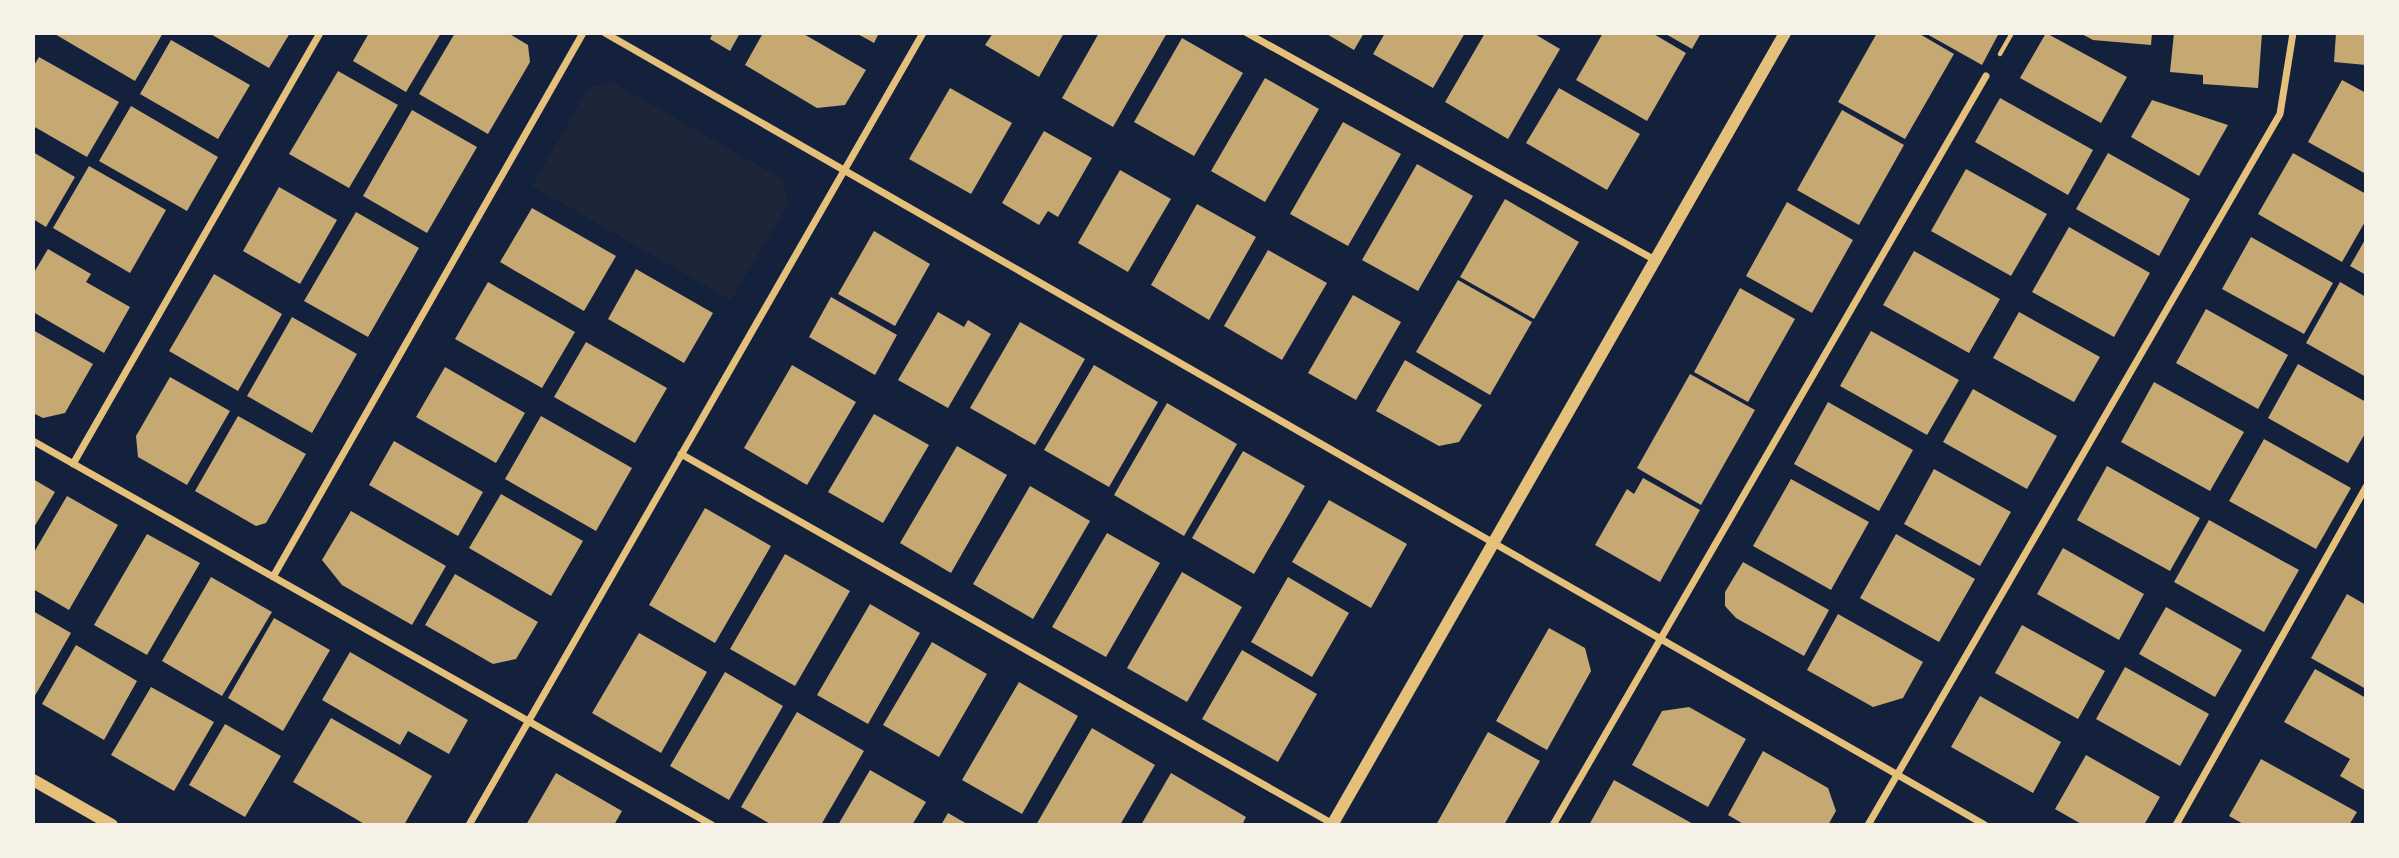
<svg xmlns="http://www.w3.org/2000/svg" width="2399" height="858" viewBox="0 0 2399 858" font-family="Ubuntu,sans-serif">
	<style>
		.green { fill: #1d2539 }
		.building { fill: #c6a872 }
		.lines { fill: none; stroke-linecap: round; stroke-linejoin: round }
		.path { stroke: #e5c07b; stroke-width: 4.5 }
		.minor { stroke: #e5c07b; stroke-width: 7 }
		.tertiary { stroke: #e5c07b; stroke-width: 12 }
	</style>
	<rect width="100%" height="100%" fill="#14213d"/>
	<path class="green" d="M612,82l170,97 7,23 -58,98 -199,-114 57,-99z"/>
	<path class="building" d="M53,33h110l-28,48z
		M209,33h81l-21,35z
		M369,33h72l-35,59 -53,-31z
		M455,33h53l20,12 2,17 -42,72 -69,-40z
		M713,33h27l-10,18 -20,-12z
		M763,33h39l64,37 -21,35 -28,3 -72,-43z
		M856,33h23l-5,10z
		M993,33h71l-25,44 -54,-32z
		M1099,33h68l-54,94 -51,-29z
		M1325,33h39l-10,17z
		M1385,33h80l-32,55 -60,-34z
		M1485,33h48l27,16 -52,90 -63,-37z
		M1603,33h49l34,20 -39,68 -71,-41z
		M1664,33h37l-9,16z
		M1877,33h41l36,21 -49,85 -67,-37z
		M1925,33h74l-17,32z
		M2046,33l81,44 -26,46 -81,-45z
		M2080,33h72l-1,12 -58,-5z
		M2174,33h88l-4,55 -55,-4v-9l-33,-3z
		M2336,33h30v32l-32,-3z
		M1182,38l61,35 -49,83 -60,-34z
		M171,40l79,45 -32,54 -78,-45z
		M39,57l80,45 -32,55 -54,-31v-59z
		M338,71l60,34 -49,83 -60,-34z
		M1265,78l54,31 -54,93 -54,-31z
		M2342,80l24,13v81l-58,-32z
		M950,88l62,35 -41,71 -62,-35z
		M1559,88l81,46 -33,56 -81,-47z
		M2000,98l93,52 -25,45 -93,-53z
		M2152,100l76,25 -29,51 -68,-39z
		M131,106l87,51 -31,54 -88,-50z
		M412,110l65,37 -50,86 -64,-37z
		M1842,110l62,35 -45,80 -62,-35z
		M1343,122l58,32 -53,92 -58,-32z
		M1044,131l48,27 -34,59 -10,-6 -9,14 -37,-22z
		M33,152l42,25 -29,50 -13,-8z
		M2108,153l82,46 -31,57 -83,-47z
		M2293,153l73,41v26l-24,42 -84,-48z
		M1417,164l56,32 -55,95 -56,-31z
		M89,166l77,44 -36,63 -77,-45z
		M1966,169l81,45 -36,62 -80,-45z
		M1120,170l51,29 -43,73 -50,-29z
		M279,187l58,33 -37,64 -57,-33z
		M1505,199l74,43 -45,77 -74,-42z
		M1787,202l66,38 -41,73 -66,-37z
		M1197,204l59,33 -47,83 -58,-35z
		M532,208l84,48 -32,55 -84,-49z
		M356,212l63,36 -51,89 -64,-36z
		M2069,227l81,46 -36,64 -82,-45z
		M874,231l56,33 -35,62 -57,-32z
		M2251,237l82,46 -29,51 -82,-45z
		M2366,238v37l-16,-9z
		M48,249l43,25 -5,8 44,25 -26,46 -71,-41v-38z
		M1268,250l59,33 -45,77 -58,-34z
		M1914,251l86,48 -31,54 -86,-48z
		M636,269l77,44 -29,50 -76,-44z
		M214,274l68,40 -44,77 -69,-40z
		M1458,280l74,42 -42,73 -74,-43z
		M488,282l87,50 -33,56 -87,-49z
		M2340,282l26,15v80l-60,-34z
		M1740,288l55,31 -47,83 -54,-30z
		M1353,295l48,27 -45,78 -48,-27z
		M831,297l66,38 -22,40 -66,-38z
		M2206,309l82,46 -30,54 -82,-46z
		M938,312l26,15 4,-7 23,14 -43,74 -50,-28z
		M2019,312l81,45 -26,45 -81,-44z
		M292,317l65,37 -45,79 -65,-37z
		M1020,322l65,37 -50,86 -65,-37z
		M33,330l60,34 -28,49 -22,5 -10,-5z
		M1871,331l88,49 -32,55 -87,-49z
		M586,342l81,46 -32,55 -81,-46z
		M1405,360l77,45 -23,37 -20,4 -63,-35z
		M2298,364l68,38v30l-18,31 -80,-45z
		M792,365l64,37 -49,83 -63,-37z
		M1094,365l64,37 -49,85 -65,-37z
		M445,367l80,46 -29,50 -80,-46z
		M1690,374l65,36 -54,95 -64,-37z
		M170,377l60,34 -43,74 -49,-28 -2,-21z
		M2154,382l90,50 -34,59 -89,-49z
		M1973,389l84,47 -30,53 -84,-47z
		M1828,402l85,48 -34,61 -85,-47z
		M1167,403l70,41 -53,92 -70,-41z
		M874,414l55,31 -46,78 -55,-31z
		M238,416l68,38 -40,69 -10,3 -61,-35z
		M541,416l91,52 -36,63 -91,-52z
		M2264,439l87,49 -35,61 -87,-48z
		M394,441l89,51 -25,44 -89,-51z
		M957,446l50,29 -56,98 -51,-30z
		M1243,451l62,35 -51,88 -62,-36z
		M2107,466l93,52 -30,53 -93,-51z
		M1934,469l77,43 -31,54 -76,-42z
		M1643,478l57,32 -40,72 -65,-37 32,-56 7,5z
		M33,479l22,13 -22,37z
		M1791,479l78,43 -38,68 -78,-44z
		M1030,486l60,35 -57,98 -60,-35z
		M501,494l82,47 -32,55 -82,-48z
		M67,496l51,29 -49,85 -36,-21v-35z
		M1329,500l78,44 -36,64 -79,-46z
		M705,508l66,38 -56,97 -66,-38z
		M351,511l95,55 -34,59 -70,-40 -20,-25z
		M2209,520l90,50 -35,62 -90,-50z
		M1107,533l53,30 -54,94 -54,-30z
		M147,534l53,29 -53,92 -53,-30z
		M1896,534l79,45 -36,63 -79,-44z
		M2063,548l81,46 -25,46 -82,-46z
		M785,554l65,37 -55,95 -65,-37z
		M1743,562l86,48 -25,46 -68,-38 -11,-12v-14z
		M1182,572l60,35 -55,95 -60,-34z
		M455,574l83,48 -22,37 -23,5 -68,-39z
		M211,577l61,35 -50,84 -60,-35z
		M1288,577l61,36 -37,64 -61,-35z
		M2347,594l19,11v84l-55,-31z
		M870,604l50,29 -52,91 -51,-29z
		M2166,607l76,43 -27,47 -76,-43z
		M33,611l38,22 -38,66z
		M1838,614l85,48 -20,36 -30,9 -66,-37z
		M274,618l56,32 -47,81 -55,-33z
		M2022,625l83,46 -27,48 -83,-46z
		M1549,628l36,20 6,23 -44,79 -51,-29z
		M639,633l68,39 -46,81 -69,-40z
		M932,642l55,32 -48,83 -56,-32z
		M76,645l61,36 -33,59 -62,-36z
		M1242,650l75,44 -39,68 -76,-43z
		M350,652l118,68 -19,34 -41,-23 -8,14 -78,-45z
		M2125,667l84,47 -29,52 -84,-47z
		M2315,669l51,29v93l-26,-15 10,-17 -66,-37z
		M725,672l58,34 -54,94 -59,-34z
		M1019,682l59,34 -56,98 -60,-34z
		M151,687l63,35 -40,69 -63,-36z
		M1980,696l81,46 -28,51 -82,-46z
		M1689,707l57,32 -38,68 -76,-42 30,-54z
		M797,712l67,39 -43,74h-49l-31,-18z
		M331,718l101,58 -28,49h-38l-73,-43z
		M225,724l56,32 -36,61 -56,-32z
		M1092,728l63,37 -35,60h-84z
		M1488,732l52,29 -36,64h-68z
		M1763,751l65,37 8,23 -8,14h-83l-17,-10z
		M2086,755l74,42 -16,28h-61l-28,-16z
		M2261,759l96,53 -8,13h-104l-16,-9z
		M870,770l56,32 -14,23h-74z
		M556,773l66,38 -8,14h-88z
		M1171,773l75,44 -4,8h-101z
		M1614,780l81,45h-106z
		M948,813l21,12h-28z"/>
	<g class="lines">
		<path class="path" d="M2000,54l12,-21"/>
		<path class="minor" d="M605,33l1380,792
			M1247,33l408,227
			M33,441l679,384
			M681,454l652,370
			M73,464l247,-431
			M273,577l310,-544
			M469,825l454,-792
			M1553,825l433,-749
			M1868,825l412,-711 13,-81
			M2176,825l190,-338"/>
		<path class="tertiary" d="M33,780l79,45
			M1332,825l453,-792"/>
	</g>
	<rect width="2399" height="858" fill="none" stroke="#f6f1e7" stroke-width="70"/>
</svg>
